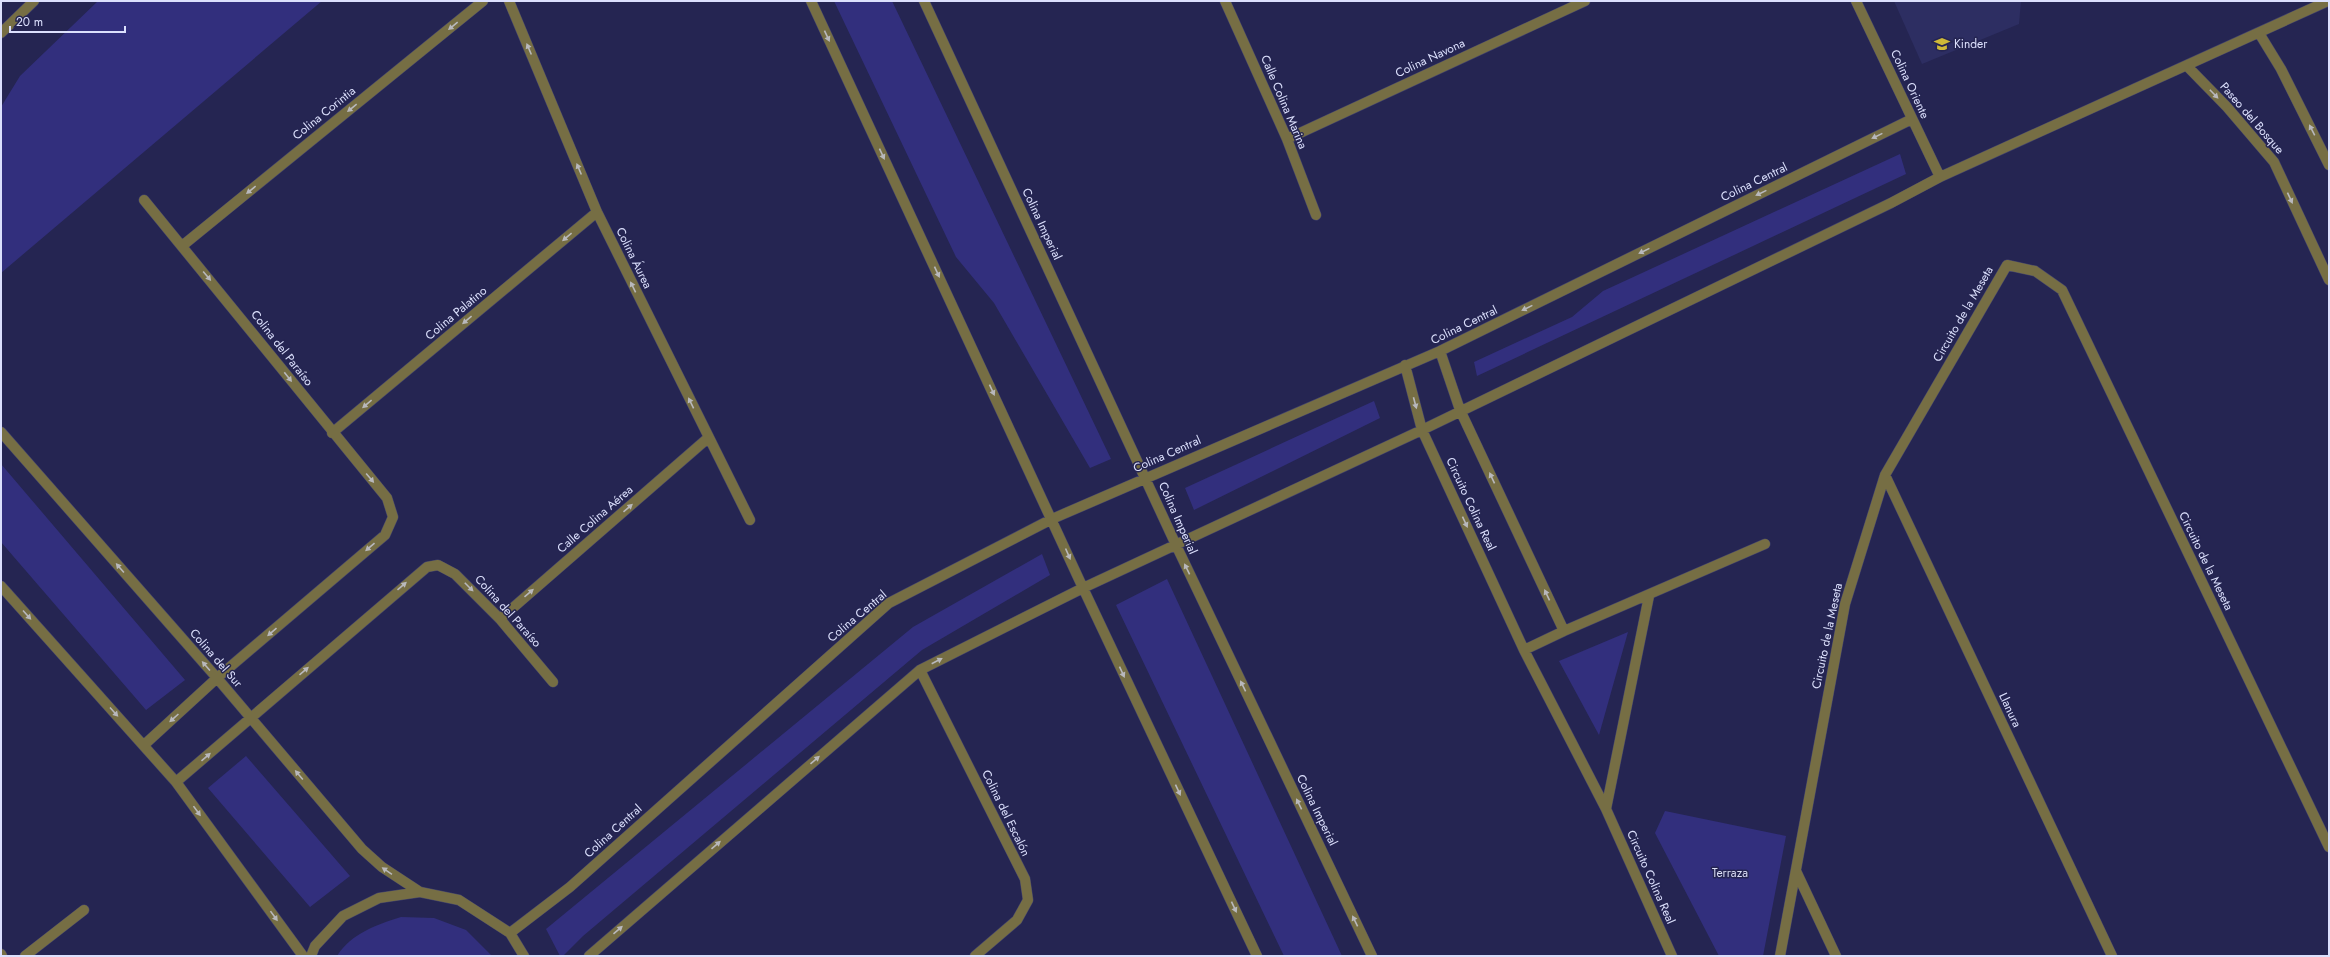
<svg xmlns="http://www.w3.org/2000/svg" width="2330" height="957" viewBox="0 0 2330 957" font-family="Jost,sans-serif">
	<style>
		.built { fill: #2d2e62 }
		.green { fill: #322f7d }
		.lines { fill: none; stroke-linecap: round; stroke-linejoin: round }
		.minor-casing { stroke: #42436d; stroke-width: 11 }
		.minor { stroke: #766e44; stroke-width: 10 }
		.oneway { fill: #b8b8bc }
		.labels { text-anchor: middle; stroke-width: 3; stroke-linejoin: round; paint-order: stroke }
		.poi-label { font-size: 12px; fill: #dce0fd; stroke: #252552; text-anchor: start }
		.street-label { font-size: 12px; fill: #dce0fd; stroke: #252552 }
		.park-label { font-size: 12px; fill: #dbdef6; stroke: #252552 }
	</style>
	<rect width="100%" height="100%" fill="#252552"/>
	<path class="built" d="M1894,1h127l-2,23 -97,40z"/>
	<path class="green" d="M98,1h224l-321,272v-166l19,-31z
		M834,1h58l219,458 -21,9 -96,-165 -38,-46z
		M1900,154l6,20 -429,202 -3,-14 98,-45 31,-26z
		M1374,401l6,17 -186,92 -9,-22z
		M1,464l184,216 -39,30 -145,-168z
		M1042,554l8,21 -128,75 -339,286 -20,20h-3l-14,-27 367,-302z
		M1167,579l175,377h-58l-168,-351z
		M1628,632l-29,103 -40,-74z
		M246,756l104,120 -40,31 -102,-119z
		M1665,811l121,25 -23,120h-44l-64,-123z
		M401,917l33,1 32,12 26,26h-155c15,-23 39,-31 64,-39z"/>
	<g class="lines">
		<defs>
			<path id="minor" d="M509,1l88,211 153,308
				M811,1l272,587 174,368
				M924,1l252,544 196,411
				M1225,1l62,138 29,76
				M1856,1l84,176
				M1,33l33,-32
				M2259,33l22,36 48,96
				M2187,66l40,41 47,55 55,118
				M1287,139l298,-138
				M182,246l301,-245
				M1440,351l20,59 104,221
				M1405,365l17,65 102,220 82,159 66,147
				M1,432l216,246 145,171 20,18 38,25
				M332,433l265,-221
				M1885,475l227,481
				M1,586l175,196 127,174
				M500,619l208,-181
				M1524,650l40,-19 201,-87
				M920,670l105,209 3,21 -11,20 -42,36
				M144,745l73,-67 168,-143 8,-18 -6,-19 -243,-298
				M176,782l251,-215 11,-2 17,9 45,45 53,63
				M1606,809l43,-213
				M1796,871l40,85
				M510,933l60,-46 319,-284 163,-84 388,-168 472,-232
				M1,954l1,2
				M25,956l59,-46
				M311,956l4,-10 28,-30 36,-18 41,-6 39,8 51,33 14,23
				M589,956l331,-286 163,-82 339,-158 469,-227 49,-26 388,-176
				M1780,956l65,-352 40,-129 122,-210 28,6 27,19 267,557"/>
		</defs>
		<use href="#minor" class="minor-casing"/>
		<use href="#minor" class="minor"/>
	</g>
	<defs><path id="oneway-solid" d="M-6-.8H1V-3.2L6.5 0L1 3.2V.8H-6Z"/></defs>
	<g class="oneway">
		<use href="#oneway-solid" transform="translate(453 26) rotate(141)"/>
		<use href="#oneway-solid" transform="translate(827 36) rotate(65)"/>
		<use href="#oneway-solid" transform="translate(529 49) rotate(-113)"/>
		<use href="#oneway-solid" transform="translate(2214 94) rotate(46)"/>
		<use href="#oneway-solid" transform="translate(352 108) rotate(141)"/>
		<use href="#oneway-solid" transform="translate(2312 130) rotate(-117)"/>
		<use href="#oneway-solid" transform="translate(1877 136) rotate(154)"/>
		<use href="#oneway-solid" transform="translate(882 154) rotate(65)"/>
		<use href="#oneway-solid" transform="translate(579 169) rotate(-113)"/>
		<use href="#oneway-solid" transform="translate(251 190) rotate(141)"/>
		<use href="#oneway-solid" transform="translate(1761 193) rotate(154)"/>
		<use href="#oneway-solid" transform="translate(2290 198) rotate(65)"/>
		<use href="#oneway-solid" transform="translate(567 237) rotate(140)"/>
		<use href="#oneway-solid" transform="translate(1644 251) rotate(154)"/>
		<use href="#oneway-solid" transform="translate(937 272) rotate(65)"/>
		<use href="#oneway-solid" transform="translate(207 276) rotate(50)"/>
		<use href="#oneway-solid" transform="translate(633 287) rotate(-116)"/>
		<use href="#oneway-solid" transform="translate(1527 308) rotate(154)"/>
		<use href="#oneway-solid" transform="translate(467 320) rotate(140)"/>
		<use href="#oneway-solid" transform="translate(288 377) rotate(52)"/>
		<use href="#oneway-solid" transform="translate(992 390) rotate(65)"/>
		<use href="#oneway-solid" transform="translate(691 403) rotate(-116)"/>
		<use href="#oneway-solid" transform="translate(1415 403) rotate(75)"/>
		<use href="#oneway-solid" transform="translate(367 404) rotate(140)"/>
		<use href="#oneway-solid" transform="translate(370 478) rotate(50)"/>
		<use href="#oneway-solid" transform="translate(1492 478) rotate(-115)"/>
		<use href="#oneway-solid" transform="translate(628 508) rotate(-41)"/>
		<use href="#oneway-solid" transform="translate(1465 522) rotate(65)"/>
		<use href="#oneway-solid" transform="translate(370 547) rotate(139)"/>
		<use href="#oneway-solid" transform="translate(1068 554) rotate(66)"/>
		<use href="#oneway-solid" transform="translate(120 568) rotate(-131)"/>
		<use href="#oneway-solid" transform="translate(1187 569) rotate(-116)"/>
		<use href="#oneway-solid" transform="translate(402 586) rotate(-41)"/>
		<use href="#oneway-solid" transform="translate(469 587) rotate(45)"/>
		<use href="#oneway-solid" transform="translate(529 593) rotate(-41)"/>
		<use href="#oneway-solid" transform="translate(1547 595) rotate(-115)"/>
		<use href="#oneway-solid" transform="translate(27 615) rotate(48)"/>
		<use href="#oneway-solid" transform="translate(272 632) rotate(139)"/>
		<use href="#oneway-solid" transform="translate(937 661) rotate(-27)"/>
		<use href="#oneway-solid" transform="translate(206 666) rotate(-131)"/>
		<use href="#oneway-solid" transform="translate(304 671) rotate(-41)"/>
		<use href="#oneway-solid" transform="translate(1122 672) rotate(65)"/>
		<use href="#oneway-solid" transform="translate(1243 686) rotate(-116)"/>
		<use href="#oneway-solid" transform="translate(114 712) rotate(48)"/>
		<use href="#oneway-solid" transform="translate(174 718) rotate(138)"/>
		<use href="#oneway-solid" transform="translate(206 757) rotate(-41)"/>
		<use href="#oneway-solid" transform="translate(815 760) rotate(-41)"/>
		<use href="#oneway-solid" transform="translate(299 775) rotate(-130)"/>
		<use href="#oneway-solid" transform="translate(1178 790) rotate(65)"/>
		<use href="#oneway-solid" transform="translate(1299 804) rotate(-116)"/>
		<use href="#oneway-solid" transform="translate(197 811) rotate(54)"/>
		<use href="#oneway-solid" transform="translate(716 845) rotate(-41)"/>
		<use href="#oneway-solid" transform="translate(387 871) rotate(-146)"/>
		<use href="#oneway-solid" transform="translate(1234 907) rotate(65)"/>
		<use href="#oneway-solid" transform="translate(274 916) rotate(54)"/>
		<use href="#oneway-solid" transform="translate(1355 921) rotate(-116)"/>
		<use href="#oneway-solid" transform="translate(618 930) rotate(-41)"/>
	</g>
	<defs>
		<symbol id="school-bare" viewBox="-9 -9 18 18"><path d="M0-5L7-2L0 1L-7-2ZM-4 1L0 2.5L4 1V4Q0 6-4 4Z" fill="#ceb938" stroke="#252552" stroke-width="2.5" paint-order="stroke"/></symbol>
	</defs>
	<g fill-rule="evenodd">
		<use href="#school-bare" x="1931" y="33" width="22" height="22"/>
	</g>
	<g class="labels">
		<g class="poi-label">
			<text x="1954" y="48">Kinder</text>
		</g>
		<g class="street-label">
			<text transform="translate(1430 58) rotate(-25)" y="4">Colina Navona</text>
			<text transform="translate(1910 84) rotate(65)" y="4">Colina Oriente</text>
			<text transform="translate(1284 102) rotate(67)" y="4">Calle Colina Marina</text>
			<text transform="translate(324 113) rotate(-39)" y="4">Colina Corintia</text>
			<text transform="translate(2252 118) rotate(49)" y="4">Paseo del Bosque</text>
			<text transform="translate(1754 182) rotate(-26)" y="4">Colina Central</text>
			<text transform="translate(1042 224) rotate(65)" y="4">Colina Imperial</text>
			<text transform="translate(634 258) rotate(64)" y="4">Colina Áurea</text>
			<text transform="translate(456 313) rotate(-40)" y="4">Colina Palatino</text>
			<text transform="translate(1963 314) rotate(-60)" y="4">Circuito de la Meseta</text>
			<text transform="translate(1464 325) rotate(-26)" y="4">Colina Central</text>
			<text transform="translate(282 348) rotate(52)" y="4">Colina del Paraíso</text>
			<text transform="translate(1167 454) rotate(-24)" y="4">Colina Central</text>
			<text transform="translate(1471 504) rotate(65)" y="4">Circuito Colina Real</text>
			<text transform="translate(1178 518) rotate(66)" y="4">Colina Imperial</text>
			<text transform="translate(595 519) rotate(-41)" y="4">Calle Colina Aérea</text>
			<text transform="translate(2206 561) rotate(64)" y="4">Circuito de la Meseta</text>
			<text transform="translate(508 611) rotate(48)" y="4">Colina del Paraíso</text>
			<text transform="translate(857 616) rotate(-40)" y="4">Colina Central</text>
			<text transform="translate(1827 636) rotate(-78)" y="4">Circuito de la Meseta</text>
			<text transform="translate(216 658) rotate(49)" y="4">Colina del Sur</text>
			<text transform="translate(2010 710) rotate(65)" y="4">Llanura</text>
			<text transform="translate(1317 810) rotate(64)" y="4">Colina Imperial</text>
			<text transform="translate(1006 813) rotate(64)" y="4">Colina del Escalón</text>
			<text transform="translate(613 831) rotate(-42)" y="4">Colina Central</text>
			<text transform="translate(1651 877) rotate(66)" y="4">Circuito Colina Real</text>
		</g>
		<g class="park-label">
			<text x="1730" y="877">Terraza</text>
		</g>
	</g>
	<rect width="2330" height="957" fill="none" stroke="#dce0fd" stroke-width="4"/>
	<path d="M10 26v6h115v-6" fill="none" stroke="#dce0fd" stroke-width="2"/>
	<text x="16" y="26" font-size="12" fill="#dce0fd" stroke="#252552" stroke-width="3" paint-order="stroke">20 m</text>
</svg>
